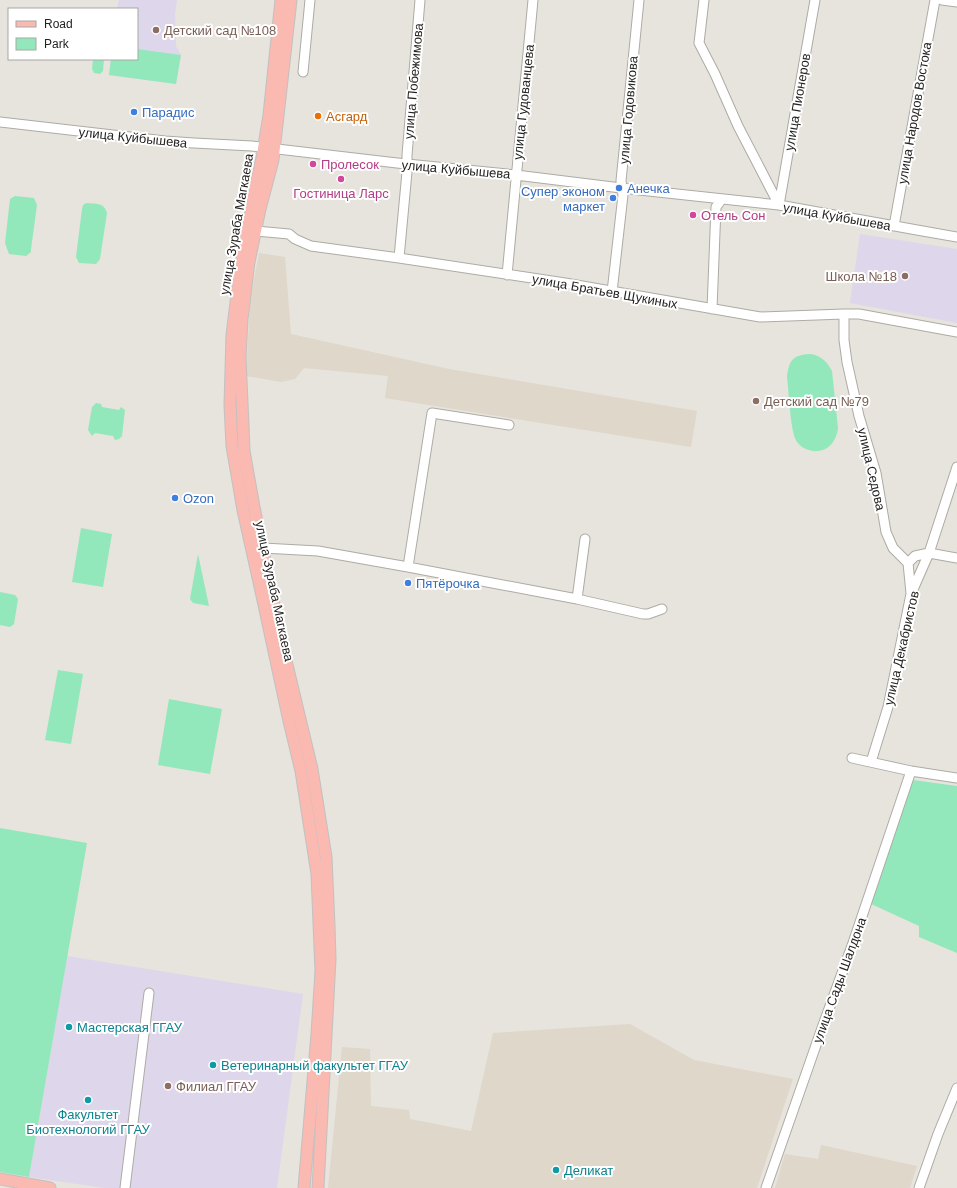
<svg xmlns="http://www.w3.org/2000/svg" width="957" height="1188" viewBox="0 0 957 1188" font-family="Helvetica,sans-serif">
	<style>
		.built { fill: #ded7ca }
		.education { fill: #ded6eb }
		.green { fill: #92e8bb }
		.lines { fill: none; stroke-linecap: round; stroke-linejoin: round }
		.minor-casing { stroke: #aeaba5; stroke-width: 11 }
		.major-casing { stroke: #c2c1c1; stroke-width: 13 }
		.minor { stroke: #fff; stroke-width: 9 }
		.major { stroke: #fab9b1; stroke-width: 11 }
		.education-dot { fill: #8d6e63; stroke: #fff; stroke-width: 1.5 }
		.shop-dot { fill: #3f7fe0; stroke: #fff; stroke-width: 1.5 }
		.food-dot { fill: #e8710a; stroke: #fff; stroke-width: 1.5 }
		.hotel-dot { fill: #d1479c; stroke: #fff; stroke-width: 1.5 }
		.culture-dot { fill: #0f9aa8; stroke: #fff; stroke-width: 1.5 }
		.labels { text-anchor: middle; stroke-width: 4; stroke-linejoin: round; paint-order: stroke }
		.education-label { font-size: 13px; fill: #785e54; stroke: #fff; text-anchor: start }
		.street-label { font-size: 13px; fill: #242321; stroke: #fff }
		.shop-label { font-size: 13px; fill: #366cbe; stroke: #fff; text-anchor: start }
		.food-label { font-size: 13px; fill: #c56008; stroke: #fff; text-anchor: start }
		.hotel-label { font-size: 13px; fill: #b23c85; stroke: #fff; text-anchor: start }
		.culture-label { font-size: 13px; fill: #0d838f; stroke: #fff; text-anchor: start }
	</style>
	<rect width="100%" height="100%" fill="#e7e3dd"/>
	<path class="built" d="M259,253l26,4 6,77 158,35 248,42 -6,36 -306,-49 3,-22 -84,-8 -9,11 -14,3 -35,-6 4,-75z
		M630,1024l64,36 99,19 -36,109h-429l14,-141 28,2 1,57 38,4 1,9 61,12 22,-98z
		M821,1145l96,21 -7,22h-135l10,-34 33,5z"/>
	<path class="education" d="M119,0h58l-2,14 1,32 5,9 -5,29 -67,-9 2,-16h26v-50h-20z
		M860,234l97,15v74l-107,-20z
		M67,956l236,38 -26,194h-172l-76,-11z"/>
	<path class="green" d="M137,49l44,6 -5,29 -67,-9 2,-16h26z
		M93,59h11l-1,12 -3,3 -6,-1 -2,-4z
		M15,196l19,2 3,7 -6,44v3l-5,4 -17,-2 -4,-11 5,-44z
		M86,203c9,1 18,-1 21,10l-7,46 -4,5 -17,-1 -3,-6 6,-48 1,-4z
		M810,354c10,1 17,7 22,17l6,57c-1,9 -6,19 -15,22 -9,3 -20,0 -26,-8 -7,-10 -8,-51 -10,-65 2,-17 6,-22 23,-23z
		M96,403l5,1 1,3 17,3 2,-3 4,3 -3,26 -3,3 -4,1 -2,-4 -18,-3 -3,3 -4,-6 4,-23z
		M81,528l31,6 -9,53 -31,-5z
		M198,554l11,52 -16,-3 -3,-4z
		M0,592l15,3 3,4 -4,25 -4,3 -10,-2z
		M58,670l25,4 -12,70 -26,-4z
		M169,699l53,10 -12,65 -52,-9z
		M913,780l44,6v167l-38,-16v-11l-50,-23z
		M0,828l87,15 -58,334 -29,-5z"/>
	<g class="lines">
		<defs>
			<path id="minor" d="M704,0l-5,43 16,31 23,52 41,79
				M942,0l15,2
				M303,72l7,-72
				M0,122l165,19 29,2 58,3 145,17 119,12 105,13 158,17 138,25 40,7
				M779,205l36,-205
				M894,226l41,-226
				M256,231l33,3 6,5 16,7 88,12 166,25 195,34 84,-3h15l98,18
				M399,258l8,-86v-17l13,-155
				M507,275l26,-275
				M612,292l11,-97 -2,-14 18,-181
				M712,309l4,-102 6,-8
				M844,314v26l3,22 12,54 17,57 10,59 7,16 15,15 3,30
				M263,548l55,3 90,16 169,32 8,-60
				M908,563l7,-7 14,-3 28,5
				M408,567l24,-154 77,12
				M577,599l66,15h5l14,-5
				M852,758l59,13 46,7
				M871,762l17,-55 23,-113 18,-41 28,-86
				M125,1188l24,-195
				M766,1188l56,-160 31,-85 58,-172
				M919,1188l19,-54 19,-46"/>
			<path id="major" d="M281,0l-12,115 -7,43 -7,31 -15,81 -8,65 -2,70 2,41 11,64 20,90 26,121 12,50 16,103 4,97 -4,63 -13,154
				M291,0l-18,160 -13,49 -11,53 -7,57 -2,39 3,67 1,26 10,56 28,137 30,125 14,88 3,69 1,33 -12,229
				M0,1179l50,9"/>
		</defs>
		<use href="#minor" class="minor-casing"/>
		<use href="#major" class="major-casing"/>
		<use href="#minor" class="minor"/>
		<use href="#major" class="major"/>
	</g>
	<g class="education-dot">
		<circle cx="156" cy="30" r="4"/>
		<circle cx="905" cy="276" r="4"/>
		<circle cx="756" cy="401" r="4"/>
		<circle cx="168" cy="1086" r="4"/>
	</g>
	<g class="shop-dot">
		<circle cx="134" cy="112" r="4"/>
		<circle cx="619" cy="188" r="4"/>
		<circle cx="613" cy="198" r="4"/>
		<circle cx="175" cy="498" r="4"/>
		<circle cx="408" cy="583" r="4"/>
	</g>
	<circle class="food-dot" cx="318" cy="116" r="4"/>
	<g class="hotel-dot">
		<circle cx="313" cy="164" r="4"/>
		<circle cx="341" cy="179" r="4"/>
		<circle cx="693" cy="215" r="4"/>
	</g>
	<g class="culture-dot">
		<circle cx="69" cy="1027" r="4"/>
		<circle cx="213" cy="1065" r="4"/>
		<circle cx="88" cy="1100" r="4"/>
		<circle cx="556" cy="1170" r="4"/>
	</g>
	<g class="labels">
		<g class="education-label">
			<text x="164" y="35">Детский сад №108</text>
			<text x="897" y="281" text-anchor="end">Школа №18</text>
			<text x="764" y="406">Детский сад №79</text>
			<text x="176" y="1091">Филиал ГГАУ</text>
		</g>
		<g class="street-label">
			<text transform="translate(413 81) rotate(-85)" y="5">улица Побежимова</text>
			<text transform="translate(523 102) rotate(-84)" y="5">улица Гудованцева</text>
			<text transform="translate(797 102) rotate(-80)" y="5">улица Пионеров</text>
			<text transform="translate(628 110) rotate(-85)" y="5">улица Годовикова</text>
			<text transform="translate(914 113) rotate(-80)" y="5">улица Народов Востока</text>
			<text transform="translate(133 137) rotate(6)" y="5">улица Куйбышева</text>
			<text transform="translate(456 169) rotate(5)" y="5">улица Куйбышева</text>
			<text transform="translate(837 216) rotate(10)" y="5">улица Куйбышева</text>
			<text transform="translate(236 224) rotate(-80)" y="5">улица Зураба Магкаева</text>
			<text transform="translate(605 291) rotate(10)" y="5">улица Братьев Щукиных</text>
			<text transform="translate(872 469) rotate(77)" y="5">улица Седова</text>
			<text transform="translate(275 591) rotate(78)" y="5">улица Зураба Магкаева</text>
			<text transform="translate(901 648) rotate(-77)" y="5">улица Декабристов</text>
			<text transform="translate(839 980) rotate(-70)" y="5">улица Сады Шалдона</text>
		</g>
		<g class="shop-label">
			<text x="142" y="117">Парадис</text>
			<text x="627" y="193">Анечка</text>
			<text x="605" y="196" text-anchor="end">Супер эконом<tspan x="605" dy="15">маркет</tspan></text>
			<text x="183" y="503">Ozon</text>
			<text x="416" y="588">Пятёрочка</text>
		</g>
		<g class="food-label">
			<text x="326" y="121">Асгард</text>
		</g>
		<g class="hotel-label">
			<text x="321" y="169">Пролесок</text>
			<text x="341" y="198" text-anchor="middle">Гостиница Ларс</text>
			<text x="701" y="220">Отель Сон</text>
		</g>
		<g class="culture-label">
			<text x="77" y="1032">Мастерская ГГАУ</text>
			<text x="221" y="1070">Ветеринарный факультет ГГАУ</text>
			<text x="88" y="1119" text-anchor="middle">Факультет<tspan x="88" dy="15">Биотехнологий ГГАУ</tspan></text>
			<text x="564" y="1175">Деликат</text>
		</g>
	</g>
	<rect x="8" y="8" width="130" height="52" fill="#ffffff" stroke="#a7a7a6"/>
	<rect x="16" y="21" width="20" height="6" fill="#fab9b1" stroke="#a7a7a6"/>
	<text x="44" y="28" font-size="12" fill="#242321">Road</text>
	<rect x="16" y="38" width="20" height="12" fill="#92e8bb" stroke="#a7a7a6"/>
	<text x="44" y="48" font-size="12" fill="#242321">Park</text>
</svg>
